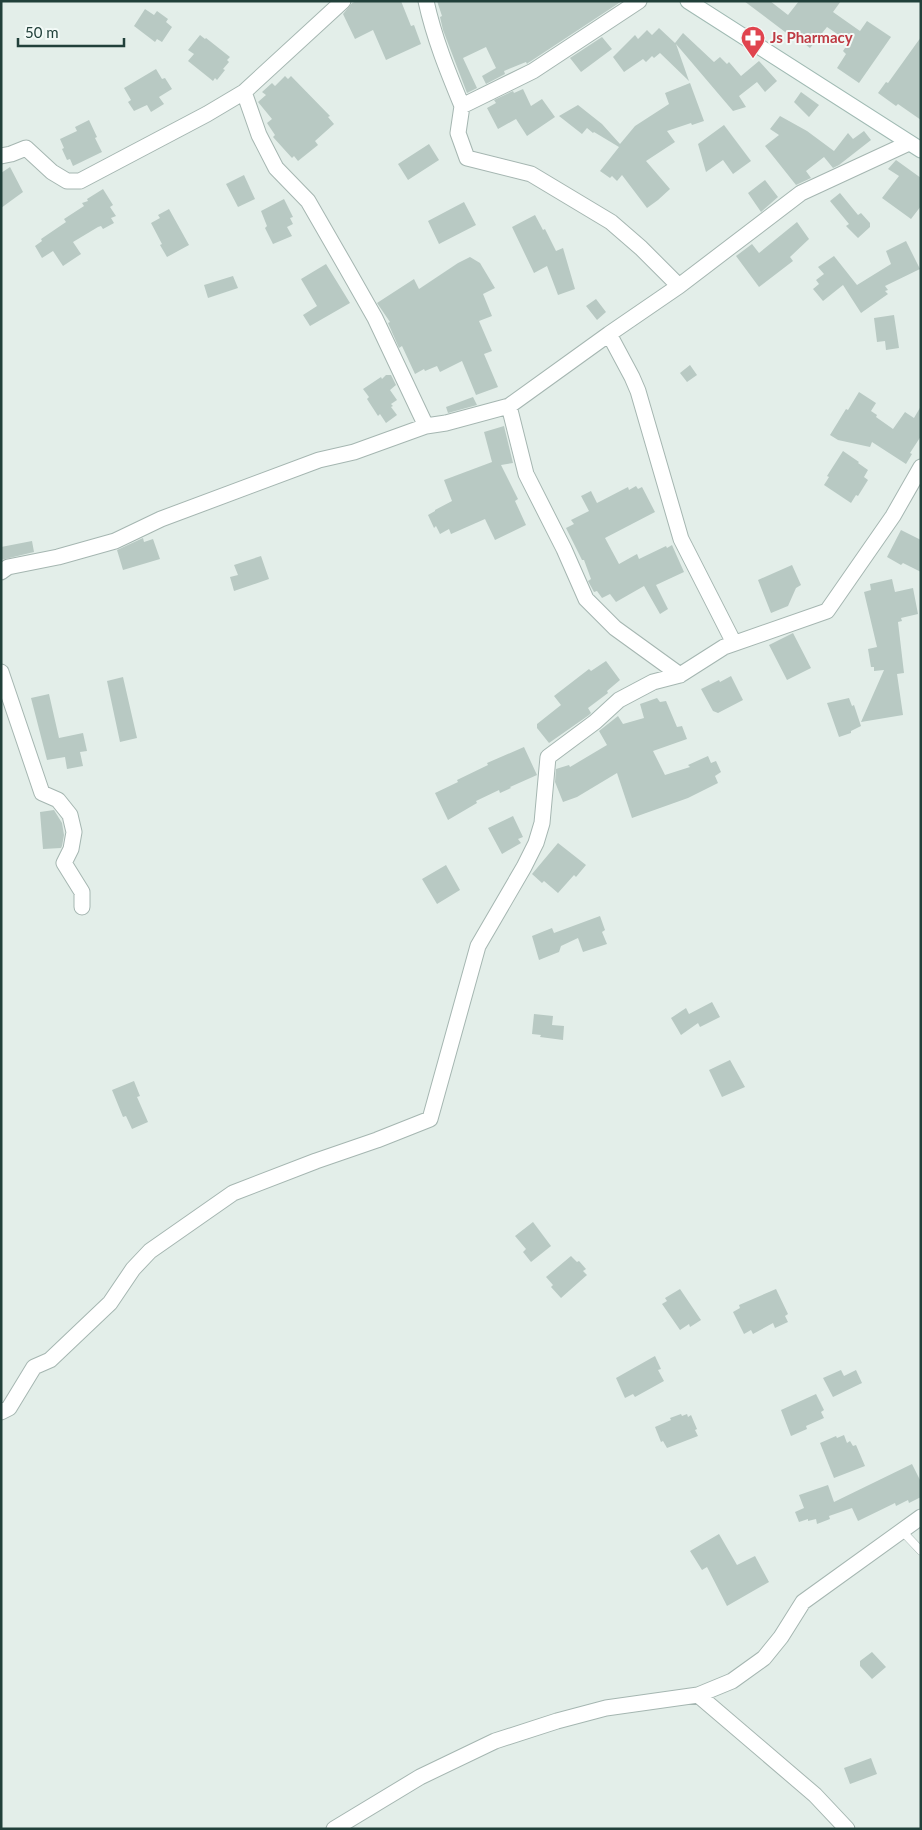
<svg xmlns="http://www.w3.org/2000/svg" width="922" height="1830" viewBox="0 0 922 1830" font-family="Lato,sans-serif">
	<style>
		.building { fill: #b8c9c3 }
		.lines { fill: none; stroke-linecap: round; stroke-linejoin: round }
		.lane-casing { stroke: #a5b6b1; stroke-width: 9 }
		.street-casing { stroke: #a5b6b1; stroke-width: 17 }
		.secondary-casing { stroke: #a0bab3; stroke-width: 17 }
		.lane { stroke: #fff; stroke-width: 8 }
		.street { stroke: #fff; stroke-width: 15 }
		.secondary { stroke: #fff; stroke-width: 15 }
		.labels { text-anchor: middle; stroke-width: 4; stroke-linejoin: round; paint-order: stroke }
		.health-label { font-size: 15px; font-weight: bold; fill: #be3a42; stroke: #f3faf7; text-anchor: start }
	</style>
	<rect width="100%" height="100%" fill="#e3eee9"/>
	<path class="building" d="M357,1h44l10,25 3,-1 7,19 -35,16 -13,-30 -18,9 -12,-25 9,-11z
		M437,1h185l-94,62 -1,1 -1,-2 -22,9 1,3 -19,10 -4,-8 14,-8 -10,-21 -23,11 14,30 -10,5 -24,-63 -3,-13 2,-1z
		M744,1h26l18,14 11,-14h42l-8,11 27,19 7,-10 24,16 -32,46 -22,-15 9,-14 -3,-3 6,-9 -22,-15 -17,21 -19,-15 -2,2z
		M145,9l9,6 3,-4 11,8 -2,3 6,5 -10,15 -5,-3 -2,3 -21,-16z
		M659,28l16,15 8,-10 31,29 6,-5 7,7 2,-2 12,14 18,-15 18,20 -12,11 -8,-10 -18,14 7,11 -13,4 -57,-67 13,37 -29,-28 -6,5 -2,-2 -6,6 -3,-3 -19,13 -11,-15 22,-22 3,4 9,-9 5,5z
		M200,35l5,4 1,-1 24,19 -3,3 2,2 -6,7 2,1 -8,10 -2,-2 -2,3 -25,-20 6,-7 -6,-4z
		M602,37l10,12 -31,23 -11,-14z
		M921,37v83l-23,-16 -2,2 -18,-13 8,-11 2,1z
		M156,69l6,10 3,-1 7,11 -13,8 5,7 -13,8 -4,-7 -13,6 -6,-9 3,-2 -7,-12z
		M285,76l3,3 3,-3 39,40 -2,1 6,7 -19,17 3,4 -20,16 -4,-5 -2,2 -19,-21 2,-2 -8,-12 5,-4 -14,-17 8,-7 -4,-3 10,-9 3,3z
		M690,83l14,38 -12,4 -1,-2 -24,8 8,11 -29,19 24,28 -12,11 -11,8 -25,-33 -5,6 -5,-5 -2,2 -10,-7 19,-24 -25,-15 -1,1 -6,-5 -5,6 -23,-18 19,-11 24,19 18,20 15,-18 34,-22 -4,-11z
		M523,89l8,17 11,-7 13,18 -28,19 -11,-17 -18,10 -11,-21 9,-5 -2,-3 19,-9 1,2z
		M801,92l18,13 -10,12 -15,-15z
		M780,116l27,15 27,20 14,-18 5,6 11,-8 7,9 -32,25 -6,3 -9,-11 -18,14 5,7 -15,7 -31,-39 14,-11 -9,-6z
		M89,120l8,17 -2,1 7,14 -29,14 -3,-7 -3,1 -5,-11 2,-1 -4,-9 17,-8 -2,-4z
		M724,125l27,36 -18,13 -10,-14 -17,12 -8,-28z
		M429,144l10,16 -31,20 -10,-16z
		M896,160l25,18v28l-10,13 -29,-21 17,-22 -11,-7z
		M10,167l13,25 -22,16v-35z
		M244,175l11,24 -17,8 -12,-23z
		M765,180l13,17 -17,15 -13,-19z
		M103,189l10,16 -3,2 6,9 -5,2 3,5 -11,6 -2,-3 -3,1 -25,15 8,12 -18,12 -10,-15 -11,7 -7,-12 7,-5 -1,-2 25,-17 -2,-3 20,-13 -2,-3 6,-2 -1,-2z
		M840,193l18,22 3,-2 9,10v4l-12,11 -12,-12 3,-2 -19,-23z
		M284,199l9,18 -3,1 3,6 -6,3 5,9 -19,8 -8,-16 2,-2 -6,-15z
		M464,202l12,23 -37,19 -11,-23z
		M169,209l20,36 -22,12 -7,-12 2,-1 -11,-21 9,-5 -2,-3z
		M535,215l8,15 2,-1 11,22 7,-3 12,41 -17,6 -11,-29 -13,7 -22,-46z
		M797,222l12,17 -19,18 3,4 -34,26 -23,-31 16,-12 7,9z
		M906,241l14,28 -35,17 3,4 -3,1 3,3 -27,19 -18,-28 -20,16 -10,-12 6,-5 -3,-4 8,-6 -6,-7 16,-11 23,29 34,-21 -5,-13z
		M470,257l10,6 15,25 -12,6 9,22 -13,5 13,30 -8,3 14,33 -22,8 -14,-34 -22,11 -3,-6 -12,5 -1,-2 -9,5 -13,-28 -3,2 -11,-25 2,-1 -13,-19 37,-24 5,10 39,-26z
		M326,264l24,39 -40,23 -7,-11 14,-9 -16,-27z
		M233,276l5,12 -30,10 -4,-13z
		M596,299l10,13 -9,8 -11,-14z
		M894,315l5,33 -13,2 -1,-9 -8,1 -3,-24z
		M690,365l7,10 -10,7 -7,-9z
		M386,375h5l5,10 -6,5 7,10 -6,4 2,2 -2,1 6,8 -11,8 -6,-9 -2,2 -11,-17 2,-2 -6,-8 18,-12 1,2z
		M859,392l17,11 -5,8 6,4 -1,2 17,12 12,-17 9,6 7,-12v30l-11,17 2,1 -6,10 -34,-22 -2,5 -32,-7 -8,-5 16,-26 2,1z
		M473,397l4,8 -29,8 -2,-6z
		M504,426l9,37 -12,2 17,34 -3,2 11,24 -31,15 -10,-21 -34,15 -2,-5 -9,5 -4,-8 -2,2 -6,-13 7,-4v-1l17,-9 -8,-21 48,-18 -8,-30z
		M843,451l16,11 -1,1 10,7 -4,7 4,3 -10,16 -2,-1 -5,8 -27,-18 5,-8 -2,-1z
		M636,486l2,3 4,-2 13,25 -50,26 14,26 18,-10 2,5 27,-13 1,2 5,-3 12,27 -28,13 12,24 -8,5 -16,-28 -28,16 -6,-8 -8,4 -5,-7 -3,1 -6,-11 3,-2 -7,-19h-2l-16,-32 8,-4 -3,-4 18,-9 -8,-15 10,-5 6,12 31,-16 1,3z
		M901,530l20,10v32l-18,-9 -2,2 -14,-8z
		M143,538l1,4 9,-3 7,20 -37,11 -6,-20z
		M32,541l2,11 -33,8v-13z
		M261,556l8,23 -35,12 -4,-14 8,-2 -4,-10z
		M792,565l9,20 -5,3 -8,18 -17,7 -13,-33z
		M892,579l3,13 18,-4 5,26 -17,4 1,3 -4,1 6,51 -7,1 6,41 -42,7 23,-52 -10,1v-4h-3l-3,-18 9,-2 -13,-55 7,-2 -1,-6z
		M793,633l18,35 -24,12 -18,-35z
		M606,661l14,19 -13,11 1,2 -20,15 3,5 -2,2 -40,28 -12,-15v-4l24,-19 -7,-9 35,-27 2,2z
		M731,676l12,24 -25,13 -5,-2 -12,-22 18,-9 1,2z
		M123,677l14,61 -17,4 -13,-61z
		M49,694l10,44 24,-5 4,18 -7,1 3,14 -16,3 -2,-12 -18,3 -16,-62z
		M657,698l3,4 6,-1 11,26 5,-1 5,13 -34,12 12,24 25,-8 -2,-2 20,-9 3,7 5,-2 5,11 -6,4 3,7 -30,15 -56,20 -15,-45 -40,24 -14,5 -8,-20 1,-13 13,-4 1,2 37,-22 -8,-14 19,-15 5,8 21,-6 -4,-14z
		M849,698l3,8 2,-1 7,21 -10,5v2l-12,4 -12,-34z
		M524,747l13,28 -27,12 1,1 -11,5 -1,-3 -23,11 1,2 -29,17 -13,-27 23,-11 -1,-2 31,-15 -1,-2z
		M54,810l8,13 2,12 -2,11 -1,2 -18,1 -3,-37z
		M513,816l10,21 -5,2 3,4 -19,11 -14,-26z
		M558,843l28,22 -10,12 -2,-2 -16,18 -14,-12 -2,2 -10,-9z
		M446,865l14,25 -23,14 -15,-25z
		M600,916l5,14 -3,2 5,12 -24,8 -5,-14 -17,8 -2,6 -20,8 -7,-24 20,-8 2,5z
		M712,1002l8,15 -20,10 -2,-4 -17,12 -10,-17 15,-10 3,6z
		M534,1014l19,2 -1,9 12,1 -1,14 -23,-3 1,-2 -9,-1z
		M730,1060l15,27 -23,10 -13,-27z
		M134,1081l6,15 -3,1 11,25 -16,7 -6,-13 -3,1 -11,-27z
		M533,1222l18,24 -20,16 -8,-10 3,-3 -11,-13z
		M571,1256l6,6 2,-1 7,8 -3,2 4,4 -26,23 -10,-11 2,-2 -7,-8z
		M680,1289l21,31 -11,7 -1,-3 -9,6 -18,-26 5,-3 -2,-3z
		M776,1289l12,25 -3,2 3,6 -13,6 -2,-5 -20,11 -2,-4 -7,4 -11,-22 7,-4 -1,-3z
		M655,1356l6,13 -3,1 6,11 -29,16 -2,-3 -8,4 -9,-20z
		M841,1370l3,6 12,-6 6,13 -29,14 -10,-19z
		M816,1394l8,16 -3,2 3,6 -18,8 1,3 -16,7 -10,-26z
		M681,1414l1,2 5,-2 1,3 3,-2 6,14 -2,1 3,6 -31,12 -4,-7 -2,1 -6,-15 16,-7 -1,-2z
		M844,1435l3,8 3,-2 3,5 3,-1 9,21 -31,12 -14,-35 16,-7 1,2z
		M912,1464l9,18v15l-12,6 -1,-3 -12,6 -1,-3 -37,18 -6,-13 -23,8 1,3 -13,5 -1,-5 -8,2v-2l-9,3 -4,-10 9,-4 -5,-13 29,-10 6,17z
		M719,1534l18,31 18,-9 14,26 -42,24 -20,-39 -5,3 -12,-19z
		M872,1652l14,15 -14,12 -12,-13v-5z
		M871,1758l6,16 -27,10 -6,-16z"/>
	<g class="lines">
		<defs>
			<path id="lane" d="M902,1531l19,20"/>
			<path id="street" d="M426,1c8,37 22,71 36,105
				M639,1l-106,70 -71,35 -4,27 9,25 64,16 80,48 30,26 38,38
				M244,92l15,43 17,33 32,33 38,66 29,51 51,108
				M1,156l10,-2 15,-6 26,24 15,9h13l127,-67 37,-22 99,-91
				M609,334l23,43 6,14 43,148 53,104
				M509,406l17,68 38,75 22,50 29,29 65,47
				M1,572l7,-5 50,-10 57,-16 46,-22 158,-59 35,-8 72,-26 20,-3 63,-17 100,-72 70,-48 122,-93 108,-50
				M1,672l41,121 16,7 12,15 4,17 -3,17 -7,14 18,29v15
				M1,1412l8,-4 25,-41 16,-7 60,-57 23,-34 17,-18 83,-58 83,-32 61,-21 53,-21 48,-173 46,-79 12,-24 6,-20 6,-66 47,-35 24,-22 34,-18 27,-7 44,-28 103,-36 66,-95 28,-49
				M698,1695l117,100 32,34
				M334,1829l86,-52 75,-36 62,-20 49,-13 92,-13 34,-14 32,-23 17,-21 22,-35 118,-85"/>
			<path id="secondary" d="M688,1l233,149"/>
		</defs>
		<use href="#lane" class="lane-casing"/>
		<use href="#street" class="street-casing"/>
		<use href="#secondary" class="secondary-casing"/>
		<use href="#lane" class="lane"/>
		<use href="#street" class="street"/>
		<use href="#secondary" class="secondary"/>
	</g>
	<defs>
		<symbol id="pharmacy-pin" viewBox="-11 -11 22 30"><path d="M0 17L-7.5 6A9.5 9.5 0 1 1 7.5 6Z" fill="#e0444e" stroke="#f3faf7"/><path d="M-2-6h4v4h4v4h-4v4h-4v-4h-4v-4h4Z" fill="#fff"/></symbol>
	</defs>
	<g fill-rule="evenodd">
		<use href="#pharmacy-pin" x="739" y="24" width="28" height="38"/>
	</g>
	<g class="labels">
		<g class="health-label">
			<text x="770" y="43">Js Pharmacy</text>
		</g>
	</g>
	<rect width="922" height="1830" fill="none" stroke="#21403a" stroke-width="5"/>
	<path d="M18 38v8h106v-8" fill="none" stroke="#21403a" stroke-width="2.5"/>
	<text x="25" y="38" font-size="15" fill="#21403a" stroke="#f3faf7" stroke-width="4" paint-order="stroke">50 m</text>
</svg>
